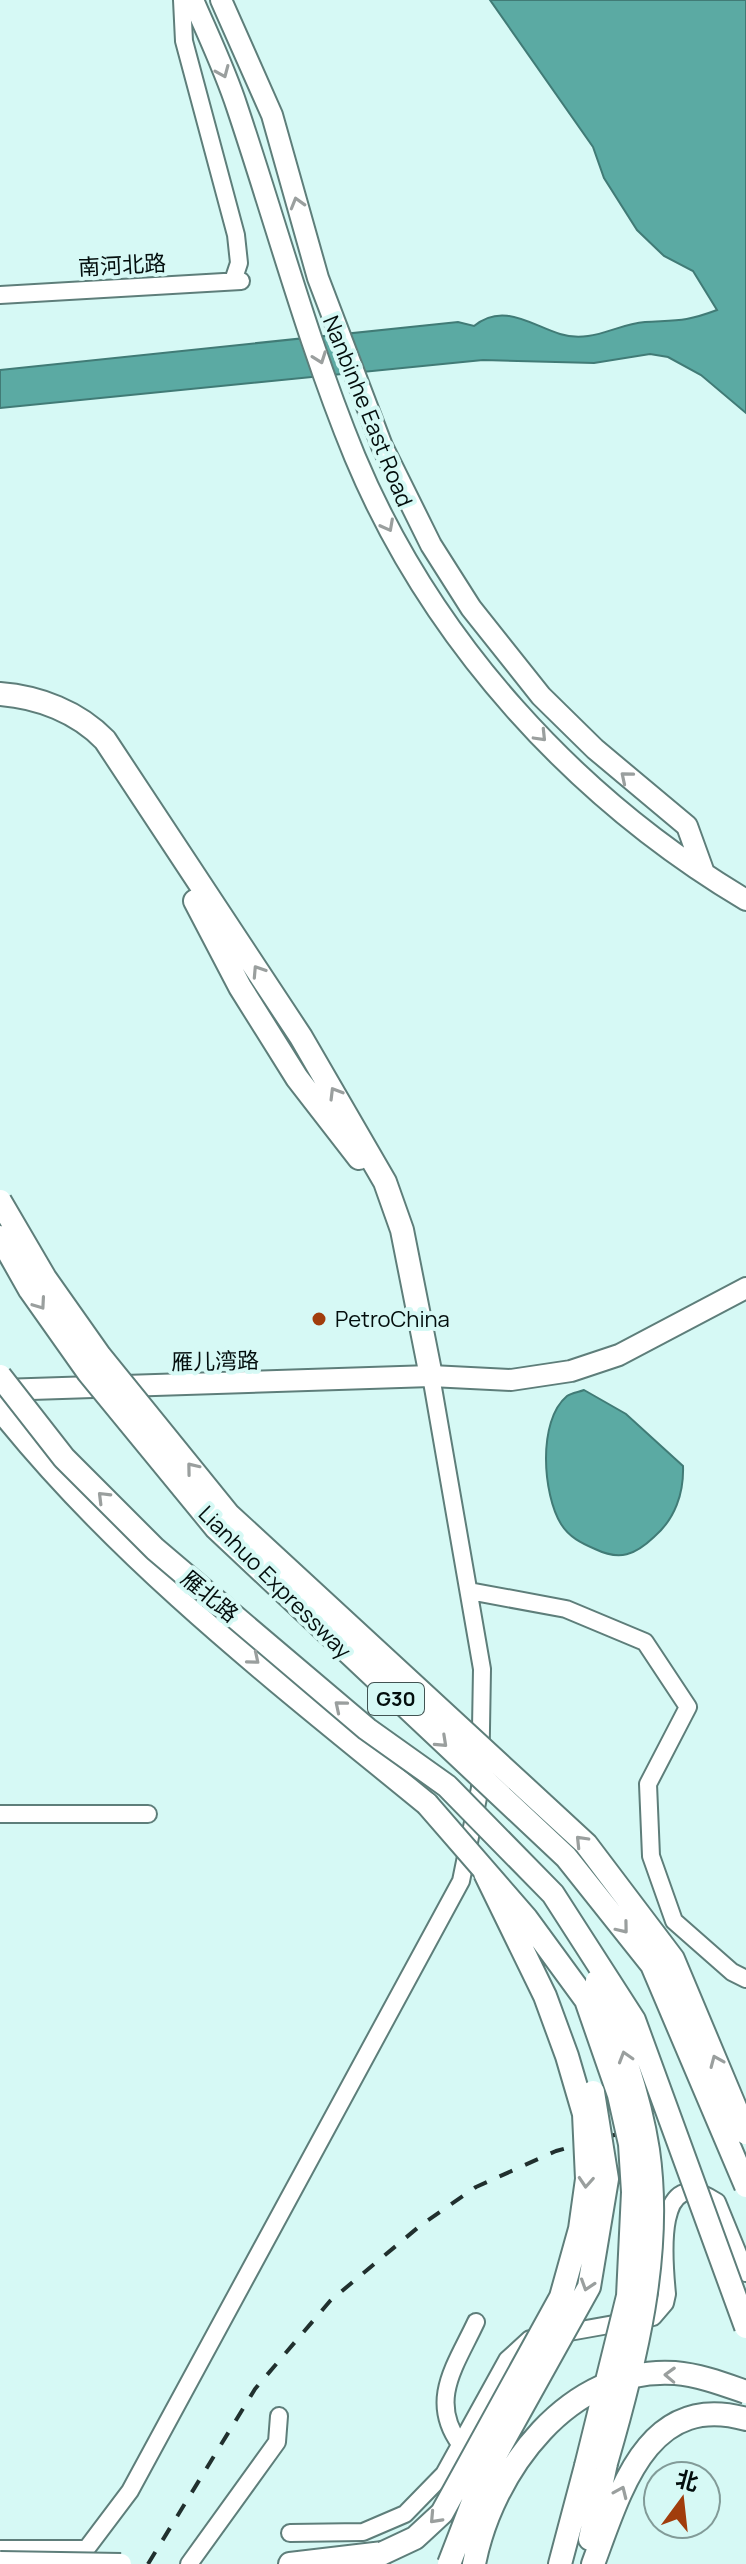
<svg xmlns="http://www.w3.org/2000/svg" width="746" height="2564" viewBox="0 0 746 2564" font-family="Manrope,'Noto Sans SC',sans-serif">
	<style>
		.water { fill: #5baaa3; stroke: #417b76; stroke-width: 2 }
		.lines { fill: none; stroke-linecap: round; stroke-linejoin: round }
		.minor-casing { stroke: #5e7e7a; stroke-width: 20 }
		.major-casing { stroke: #5e7e7a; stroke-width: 24 }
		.highway-casing { stroke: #5e7e7a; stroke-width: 26 }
		.minor { stroke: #fff; stroke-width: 16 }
		.major { stroke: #fff; stroke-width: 20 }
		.highway { stroke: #fff; stroke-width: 22 }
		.rail { stroke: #21302e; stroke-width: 4; stroke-dasharray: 14 14; stroke-linecap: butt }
		.major-bridge-casing { stroke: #5e7e7a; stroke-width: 24; stroke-linecap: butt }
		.highway-bridge-casing { stroke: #5e7e7a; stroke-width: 26; stroke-linecap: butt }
		.major-bridge { stroke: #fff; stroke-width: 20 }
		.highway-bridge { stroke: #fff; stroke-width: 22 }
		.oneway { stroke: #9a9f9e }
		.poi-dot { fill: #a13d0c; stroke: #d6f9f5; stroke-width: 3 }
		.labels { text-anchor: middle; stroke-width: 8; stroke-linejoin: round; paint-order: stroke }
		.shield { fill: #d6f9f5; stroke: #425453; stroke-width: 2 }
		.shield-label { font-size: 20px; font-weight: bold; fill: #030e0d }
		.street-label { font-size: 22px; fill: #030e0d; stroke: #d6f9f5 }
		.poi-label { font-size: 22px; fill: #030e0d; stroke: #d6f9f5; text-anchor: start }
	</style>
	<rect width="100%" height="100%" fill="#d6f9f5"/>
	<path class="water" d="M490,0h256v413l-45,-38 -33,-18 -18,-3 -56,9 -111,-3 -483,48v-38l458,-48 16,4c29,-24 57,-1 86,8 32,10 56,-10 85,-12 32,-2 40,0 72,-12l-24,-39 -29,-15 -27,-26 -33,-52 -11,-31z
		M584,1390l42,24 57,52c1,27 -8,53 -29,71 -19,18 -34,24 -59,12 -14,-6 -26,-12 -34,-25 -18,-29 -24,-103 6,-128 4,-3 12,-4 17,-6z"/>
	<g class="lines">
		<defs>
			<path id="minor" d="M182,0l2,41 52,194 3,28 -6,18
				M0,295l241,-14
				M469,1591l97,18 79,33 43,65 -40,77 3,72 23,65 58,51 14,7
				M0,1814h148
				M460,2444c-32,-44 -4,-79 16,-122
				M290,2533l73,-1 42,-18 39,-40 63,-114 23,-21 123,-22 12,-14 2,-9c-3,-31 -14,-135 50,-92l29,71
				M0,2549h84
				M75,2564l55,-73 331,-610 19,-93 2,-119 -51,-293
				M189,2564l88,-122 2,-26"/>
			<path id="major" d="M193,0c15,35 32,70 44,107 39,116 71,236 118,350 77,184 220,341 391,443
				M221,0l51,115 46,163 64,168 49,99 40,63 70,88 54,53 92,77 17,47
				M0,1390l431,-14 80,4 60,-9 48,-16 127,-67"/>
			<path id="highway" d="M0,694c39,3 78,18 105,46l196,297 84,145 17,48 29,146
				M195,901l45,86 57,91 62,80
				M0,1409c121,152 278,273 427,395
				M590,2539l16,-76
				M290,2564l93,-11
				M560,2564l26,-98
				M593,2564c27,-72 54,-173 153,-145"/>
		</defs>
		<use href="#minor" class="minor-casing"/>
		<use href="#major" class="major-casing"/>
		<use href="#highway" class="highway-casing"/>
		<use href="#minor" class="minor"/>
		<use href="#major" class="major"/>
		<use href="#highway" class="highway"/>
		<path class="rail" d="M148,2564l107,-175 75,-88 91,-76 55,-38 80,-36 109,-30"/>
		<defs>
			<path id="major-bridge" d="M0,2562l121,2"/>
			<path id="highway-bridge" d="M0,1201l45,77 55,78 128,158 358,330 87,115 73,174
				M0,1237l30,53 58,82 128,156 350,329 86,108 94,221
				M0,1376l64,82 91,91 212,180 80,57 106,108 81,126 112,307
				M427,1804l99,114 60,82 33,95 11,49 3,48 -5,104 -42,170
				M597,1981c21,55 42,111 51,169 15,104 -13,214 -42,313
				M383,2553l32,-15 27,-25 119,-216 19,-68 7,-50 -3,-65 -17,-58 -22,-60 -60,-123
				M449,2564l32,-83 108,-194 18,-108 -14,-87
				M474,2564c18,-93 95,-198 201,-191 24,2 48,11 71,19"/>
		</defs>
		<use href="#major-bridge" class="major-bridge-casing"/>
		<use href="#highway-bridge" class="highway-bridge-casing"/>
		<use href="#major-bridge" class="major-bridge"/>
		<use href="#highway-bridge" class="highway-bridge"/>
	</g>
	<defs><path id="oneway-chevron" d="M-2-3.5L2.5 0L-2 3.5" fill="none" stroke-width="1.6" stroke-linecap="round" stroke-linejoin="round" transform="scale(2)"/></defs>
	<g class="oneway">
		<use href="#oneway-chevron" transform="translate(223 72) rotate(67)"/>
		<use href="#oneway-chevron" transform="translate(297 203) rotate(-106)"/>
		<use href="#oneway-chevron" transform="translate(320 358) rotate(70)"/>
		<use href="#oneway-chevron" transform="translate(388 526) rotate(62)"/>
		<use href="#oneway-chevron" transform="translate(541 736) rotate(46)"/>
		<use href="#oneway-chevron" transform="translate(626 777) rotate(-140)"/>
		<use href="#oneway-chevron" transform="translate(258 971) rotate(-123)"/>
		<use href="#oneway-chevron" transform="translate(335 1093) rotate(-121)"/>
		<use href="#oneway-chevron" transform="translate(40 1304) rotate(55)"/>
		<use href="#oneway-chevron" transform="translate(192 1468) rotate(-129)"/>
		<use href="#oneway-chevron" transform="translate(103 1497) rotate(-135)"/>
		<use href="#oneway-chevron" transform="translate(254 1659) rotate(40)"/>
		<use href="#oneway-chevron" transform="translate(340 1706) rotate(-140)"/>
		<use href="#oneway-chevron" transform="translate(442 1742) rotate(43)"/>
		<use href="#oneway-chevron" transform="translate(581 1841) rotate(-134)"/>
		<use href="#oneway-chevron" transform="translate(623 1928) rotate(51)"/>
		<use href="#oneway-chevron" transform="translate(625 2057) rotate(-107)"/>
		<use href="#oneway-chevron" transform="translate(716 2061) rotate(-113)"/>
		<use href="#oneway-chevron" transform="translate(586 2182) rotate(94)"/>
		<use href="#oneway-chevron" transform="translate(587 2285) rotate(108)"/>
		<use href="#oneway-chevron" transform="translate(670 2375) rotate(-178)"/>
		<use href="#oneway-chevron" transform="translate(621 2492) rotate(-66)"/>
		<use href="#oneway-chevron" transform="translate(435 2518) rotate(133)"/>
	</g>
	<circle class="poi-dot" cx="319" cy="1319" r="8"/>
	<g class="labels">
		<rect class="shield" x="368" y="1683" width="56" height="32" rx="6"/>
		<g class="shield-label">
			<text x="396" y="1706">G30</text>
		</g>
		<g class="street-label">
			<text transform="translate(122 265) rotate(-3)" y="8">南河北路</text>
			<text transform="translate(368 411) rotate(68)" y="8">Nanbinhe East Road</text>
			<text transform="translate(215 1361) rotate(-1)" y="8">雁儿湾路</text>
			<text transform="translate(275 1582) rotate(45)" y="8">Lianhuo Expressway</text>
			<text transform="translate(210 1596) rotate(40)" y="8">雁北路</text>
		</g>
		<g class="poi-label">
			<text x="335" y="1327">PetroChina</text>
		</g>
	</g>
	<g transform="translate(682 2500) rotate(15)"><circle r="38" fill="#d6f9f5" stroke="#829b98" stroke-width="2"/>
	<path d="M0-6L14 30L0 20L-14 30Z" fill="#a13d0c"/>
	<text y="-12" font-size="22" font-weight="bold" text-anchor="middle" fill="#030e0d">北</text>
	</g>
</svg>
